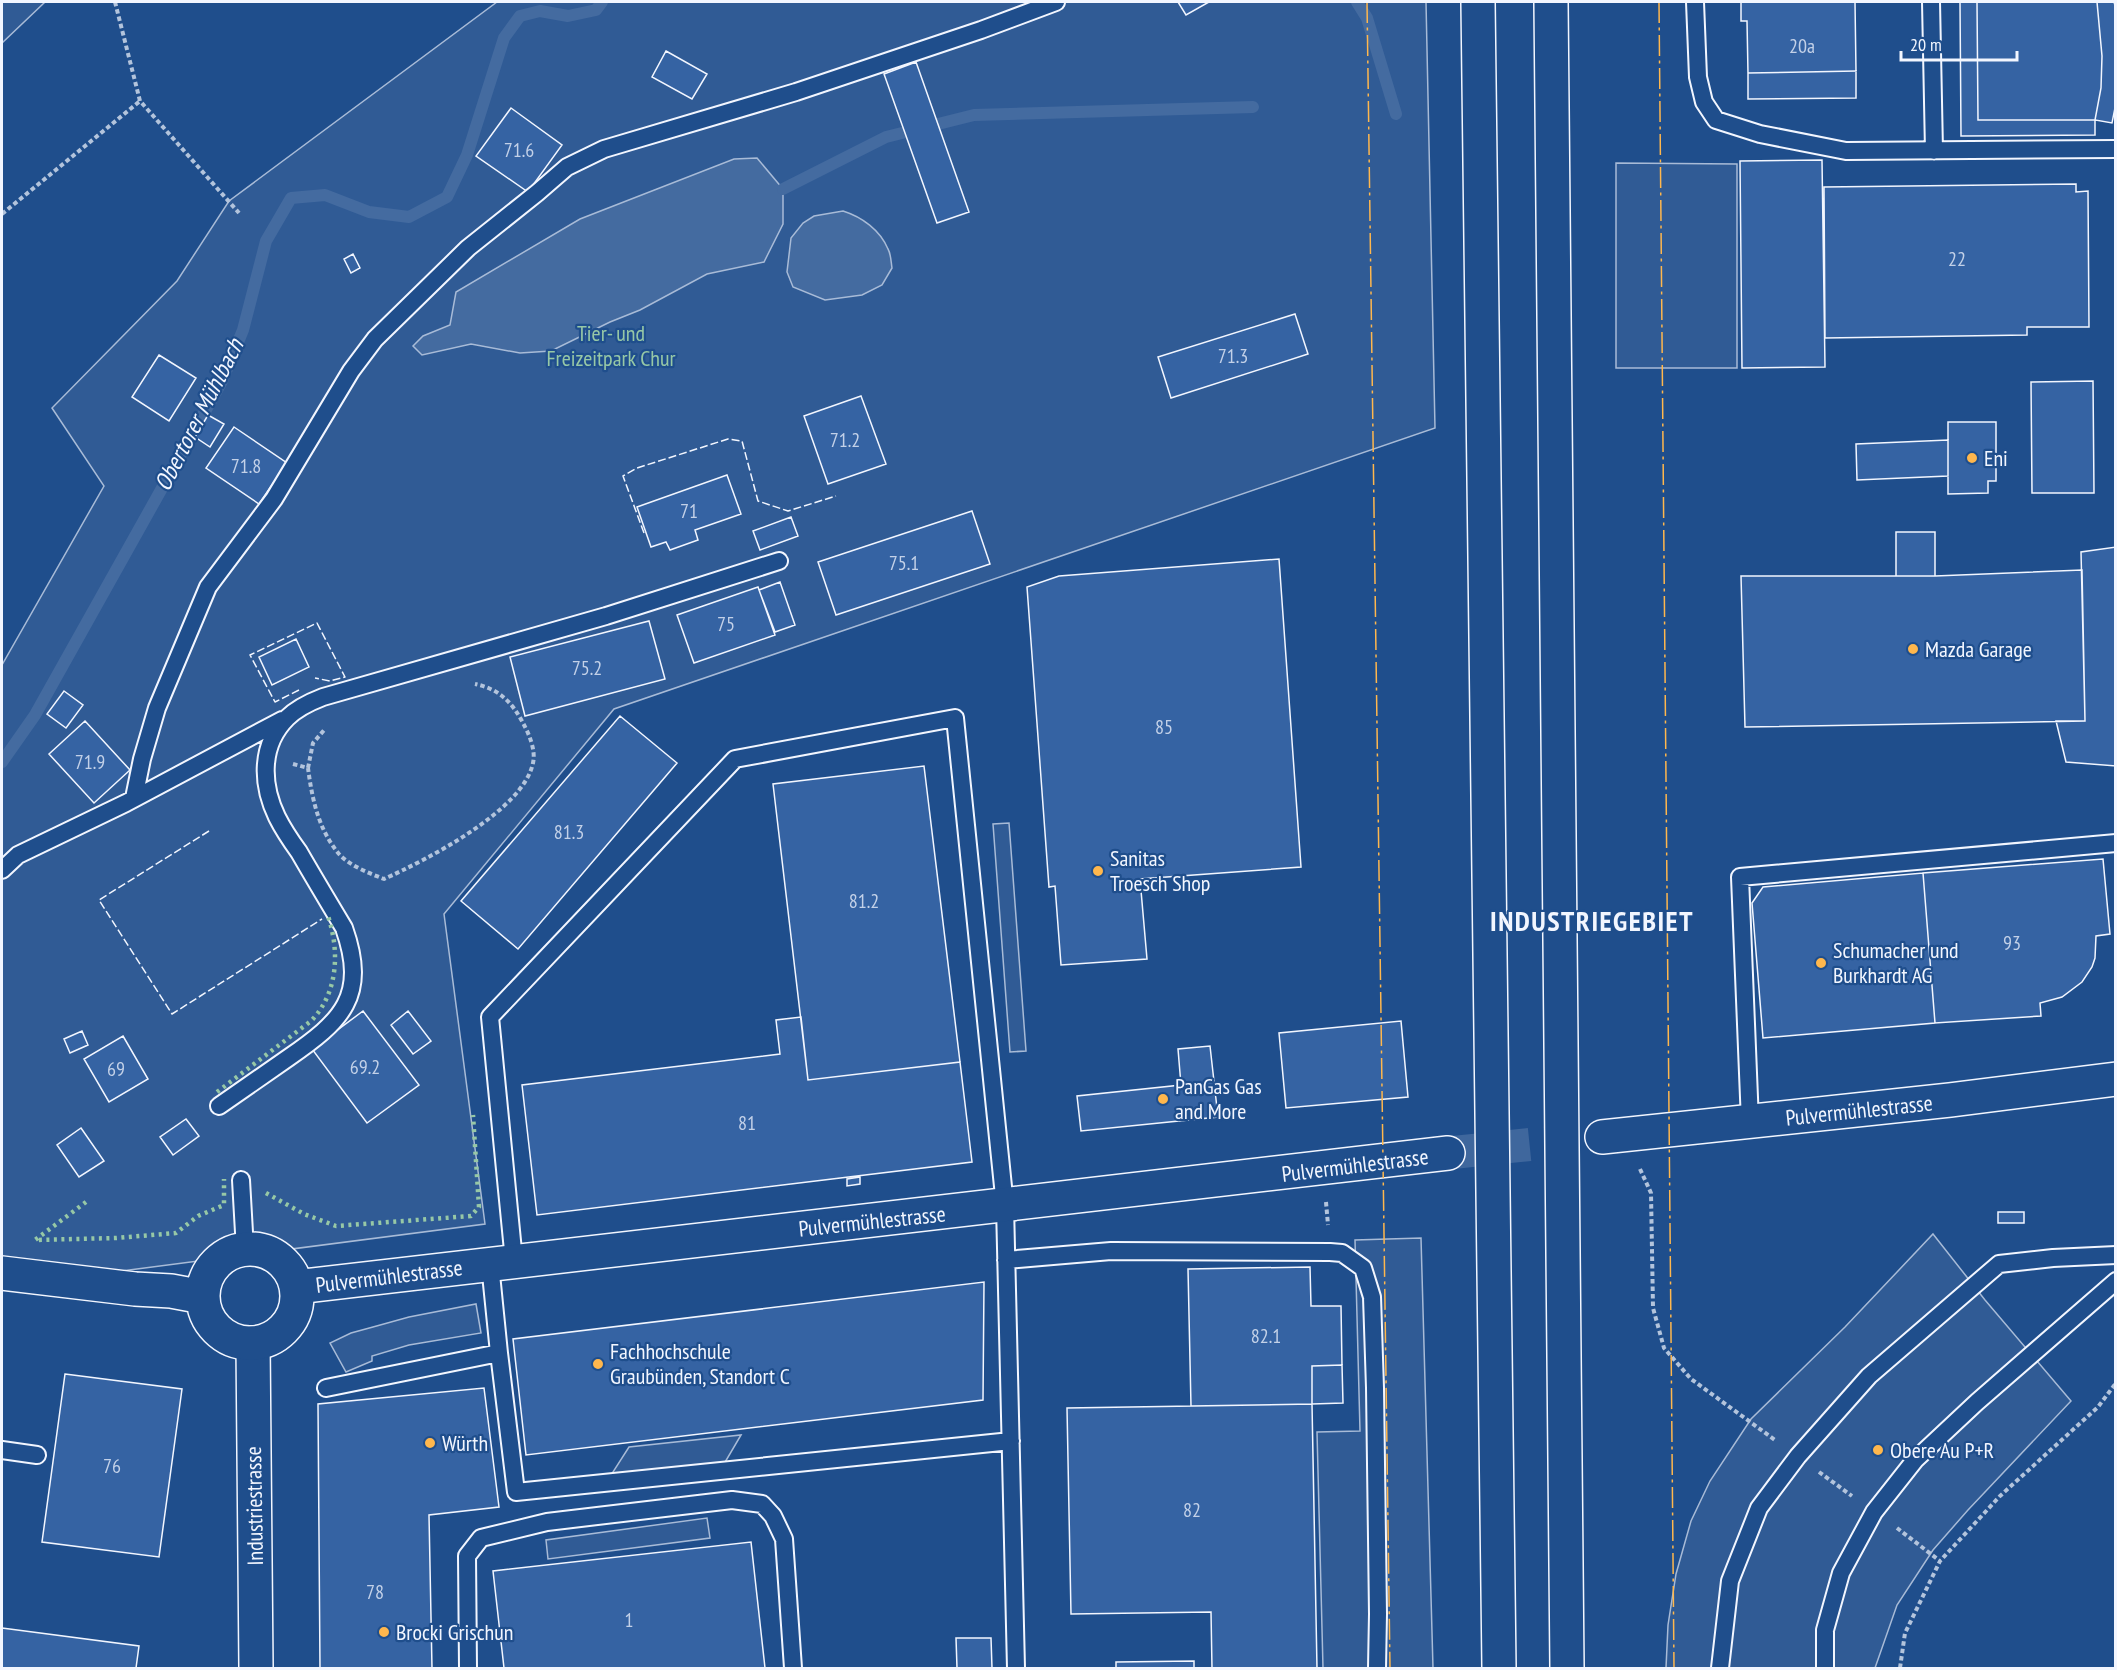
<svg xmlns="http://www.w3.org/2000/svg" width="2117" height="1670" viewBox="0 0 2117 1670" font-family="'PT Sans Narrow',sans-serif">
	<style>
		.built { fill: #305b95; stroke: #a8bbd7; stroke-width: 1.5 }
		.water { fill: #446ba0; stroke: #a8bbd7; stroke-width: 1.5 }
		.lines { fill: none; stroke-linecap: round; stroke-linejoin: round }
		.stream { stroke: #446ba0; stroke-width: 12 }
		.building { fill: #3563a3; stroke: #f2f6ff; stroke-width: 1.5 }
		.secondary-tunnel { stroke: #3f679d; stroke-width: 33; stroke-dasharray: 33 16; stroke-linecap: butt }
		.lane-casing { stroke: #f2f6ff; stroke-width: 20 }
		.street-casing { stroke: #f2f6ff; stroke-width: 36 }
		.secondary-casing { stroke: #f2f6ff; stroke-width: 36 }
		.highway-casing { stroke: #f2f6ff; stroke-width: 36 }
		.path { stroke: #b3c4dc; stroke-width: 4; stroke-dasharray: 4.5 3; stroke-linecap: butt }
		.lane { stroke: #1f4e8c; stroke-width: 16 }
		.street { stroke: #1f4e8c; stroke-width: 33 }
		.secondary { stroke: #1f4e8c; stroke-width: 33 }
		.highway { stroke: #1f4e8c; stroke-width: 33 }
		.hedge { stroke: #97c8a6; stroke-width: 4.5; stroke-dasharray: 3 4.5; stroke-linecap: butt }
		.fence { stroke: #f2f6ff; stroke-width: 1.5; stroke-dasharray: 8 3; stroke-linecap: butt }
		.power { stroke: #ffb74d; stroke-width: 1.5; stroke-dasharray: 21 4.5 3 4.5; stroke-linecap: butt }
		.poi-dot { fill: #ffb74d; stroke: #1f4e8c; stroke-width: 2 }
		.labels { text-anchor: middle; stroke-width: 4.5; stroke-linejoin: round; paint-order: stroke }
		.number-label { font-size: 20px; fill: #c3d1e8 }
		.park-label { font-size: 22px; fill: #97c8a6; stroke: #1f4e8c }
		.poi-label { font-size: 22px; fill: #f2f6ff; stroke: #1f4e8c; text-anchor: start }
		.street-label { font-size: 22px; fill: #f2f6ff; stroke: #1f4e8c }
		.water-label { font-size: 24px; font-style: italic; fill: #f2f6ff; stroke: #1f4e8c }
		.district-label { font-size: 28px; font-weight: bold; letter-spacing: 1.5px; fill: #f2f6ff; stroke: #1f4e8c }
	</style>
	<rect width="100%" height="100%" fill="#1f4e8c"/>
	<path class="built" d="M2,2h43l-43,41z
		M497,2h929l9,426 -821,281 -170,205 41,310 -433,56 -50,-7v-608l102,-179 -52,-78 125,-127 52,-80z
		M1616,163l121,1v204h-121z
		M1009,823l17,228 -16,1 -17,-228z
		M1933,1234l52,66 86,101 -103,109 -35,40 -36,55 -22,63h-209l2,-43 8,-51 15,-53 19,-40 41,-62 94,-92z
		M1421,1238l12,430h-110l-6,-236 43,-1 -5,-191z
		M476,1304l5,29 -72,12 -37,11v5l-26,11 -16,-29 21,-10 22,-6 36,-10z
		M741,1435l-17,29 -113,11 18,-28z
		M707,1518l3,20 -162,21 -2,-19z"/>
	<path class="water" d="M757,158l26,31v35l-19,38 -57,12 -67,36 -30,12 -59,29 -31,2 -49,-9 -49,11 -9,-9 10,-10 27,-11 6,-33 124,-73 154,-60z
		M843,211c19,6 37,19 45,38 3,5 3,13 4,19l-10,17 -20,10 -37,5 -32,-13 -6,-15 4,-34 12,-15 11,-7z"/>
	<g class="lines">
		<path class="stream" d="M1357,2l10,16 29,96
			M783,189l103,-52 88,-22 279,-8
			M2,762l33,-47 187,-334 21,-51 23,-89 25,-43 34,-3 44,17 40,5 38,-20 20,-42 37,-117 16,-22 20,-5 28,5 28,-6 6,-8"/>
	</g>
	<path class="building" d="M1178,2h31l-23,13z
		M1741,2h114l1,69 -108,2 -1,-52h-6z
		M1960,2h17l1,118h117v15l-134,1z
		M1977,2h120l5,54 -1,32 -6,32h-117z
		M2097,2h17l2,7v94l-4,20 -17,-3 6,-32 1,-32z
		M666,51l41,23 -15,25 -40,-22z
		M916,62l53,150 -32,11 -53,-149z
		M1856,71v27l-108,1v-26z
		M511,108l51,37 -34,47 -52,-36z
		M1822,160l3,207 -83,1 -2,-207z
		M2076,184v8l12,-1 1,136h-62v8l-202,3 -1,-151z
		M353,254l7,14 -9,5 -7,-14z
		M1295,314l13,40 -137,44 -13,-41z
		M159,355l37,23 -27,43 -37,-24z
		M2093,381l1,112h-62l-1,-111z
		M861,396l25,68 -58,20 -24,-68z
		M208,415l16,9 -14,23 -15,-10z
		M1948,422h48v59h-8v12l-40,1z
		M234,427l53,36 -28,41 -53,-36z
		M1948,440v36l-91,4 -1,-36z
		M727,475l14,39 -46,16 3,10 -28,10 -4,-8 -15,5 -14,-40z
		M972,511l18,53 -154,51 -18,-53z
		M791,517l7,19 -38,14 -7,-19z
		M1896,532h39v44h-39z
		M2116,547v219l-50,-4 -10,-41h29l-4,-169z
		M1279,559l22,308 -161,12 7,80 -86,6 -6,-79 -6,1 -22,-300 32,-11z
		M2082,570l3,151 -340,6 -4,-151h194z
		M780,582l15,43 -20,7 -16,-42z
		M758,587l17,48 -81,28 -17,-48z
		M649,621l16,58 -140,37 -15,-59z
		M296,639l13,28 -37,18 -13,-28z
		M64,691l19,14 -17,23 -19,-14z
		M620,716l57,47 -159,186 -57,-48z
		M85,721l45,49 -36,33 -45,-49z
		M924,766l36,296 -152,18 -35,-296z
		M2103,859l7,75 -14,2 -1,22 -3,9 -10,15 -20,15 -22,6 1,13 -106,7 -12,-150z
		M1923,873l12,150 -172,15 -11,-135 11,-16z
		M363,1011l56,74 -52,38 -55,-74z
		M408,1011l23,30 -18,13 -22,-29z
		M801,1017l7,63 152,-18 12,100 -435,53 -15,-130 258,-31 -4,-34z
		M1401,1021l7,76 -122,11 -7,-75z
		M82,1031l6,14 -18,8 -6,-14z
		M123,1036l25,43 -39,23 -25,-43z
		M1210,1046l8,71 -137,14 -4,-35 104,-11 -3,-36z
		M186,1119l13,17 -26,19 -13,-18z
		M81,1128l23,33 -25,16 -22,-32z
		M860,1177v7l-13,2v-7z
		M1998,1212h26v11h-26z
		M1310,1267l1,39h30l1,59 -30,1v38l-121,2 -3,-137z
		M984,1282l-1,118 -457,55 -13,-116z
		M1342,1365l1,38 -31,1v-38z
		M65,1374l117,15 -23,168 -117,-15z
		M484,1388l15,119 -70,8 3,153h-112l-2,-264z
		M1312,1404l5,264h-105l-1,-56 -140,2 -4,-206z
		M751,1542l14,126h-261l-11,-97z
		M2,1628l137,18 -3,22h-134z
		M956,1638h35l1,30h-35z
		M1194,1661v7h-78v-6z"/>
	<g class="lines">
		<path class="secondary-tunnel" d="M1448,1153l154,-16"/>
		<defs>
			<path id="lane" d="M1695,2l3,75 6,25 12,18 44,14 86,17 270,-2
				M1931,2l3,149
				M134,798l8,-39 15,-51 51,-121 66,-88 77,-128 24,-32 93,-91 69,-55 30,-26 37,-18 192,-57 185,-62 75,-28
				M2,870l16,-15 108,-52 156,-83
				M219,1106c23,-16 46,-32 69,-48 54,-37 80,-62 56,-130 -15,-25 -30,-50 -45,-76 -8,-11 -16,-23 -22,-35 -16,-33 -17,-72 10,-99 10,-10 23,-16 36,-21l283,-81 173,-55
				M1750,1122l-10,-245 376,-34
				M241,1180l4,70
				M1006,1260l105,-9 219,1 12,1 21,15 9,29 3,91 3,226 -1,54
				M514,1261l-24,-244 245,-258 220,-41 50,488 11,462
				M499,1353l17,139 495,-51
				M326,1388l173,-35 -9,-89
				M2,1450l35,5
				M468,1668l-1,-112 14,-18 66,-16 185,-22 30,4 11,12 11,23 9,129
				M1720,1668l10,-87 29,-73 39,-52 71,-80 130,-112 54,-6 63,-3
				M1825,1668v-38l16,-57 33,-61 41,-52 62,-58 139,-121"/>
			<path id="street" d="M253,1343l3,325"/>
			<path id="secondary" d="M1602,1137l348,-37 166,-21
				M203 1296a47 47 0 1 1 94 0a47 47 0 1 1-94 0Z
				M2,1273l133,16 36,2 32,6
				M296,1287l1152,-134"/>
			<path id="highway" d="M1478,2l21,1666
				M1551,2l16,1666"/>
		</defs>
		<use href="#lane" class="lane-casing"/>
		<use href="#street" class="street-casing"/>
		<use href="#secondary" class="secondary-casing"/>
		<use href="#highway" class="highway-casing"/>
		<path class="path" d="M115,2l25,99 99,112
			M2,214l138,-113
			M293,764l15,4c4,30 10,61 31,86 11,12 30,19 45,25 42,-19 139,-68 149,-116 3,-13 -4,-29 -10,-40 -11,-21 -24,-34 -48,-39
			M308,768l5,-25 12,-14
			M1640,1169l11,24 2,115 11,40 27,31 84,61
			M1326,1202l2,23
			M1819,1472l33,24
			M1897,1528l43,33
			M1900,1668l5,-35 35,-72 60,-65 98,-89 18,-24"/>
		<use href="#lane" class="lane"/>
		<use href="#street" class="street"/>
		<use href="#secondary" class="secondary"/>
		<use href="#highway" class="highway"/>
		<path class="hedge" d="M217,1092l94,-71c27,-28 29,-69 17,-105
			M266,1193l38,21 32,12 135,-10 8,-9 -6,-92
			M86,1202l-51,38 81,-2 60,-5 22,-17 26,-11v-26"/>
		<path class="fence" d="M644,533l-21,-57 14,-8 91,-29 14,2 16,60 30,10 48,-15
			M299,690l-24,12 -25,-47 67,-32 28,54 -15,4 -15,-3
			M209,831l-110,69 73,114 150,-95"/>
		<path class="power" d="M1367,2l23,1666
			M1659,2l15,1666"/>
	</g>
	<g class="poi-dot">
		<circle cx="1972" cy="458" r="6"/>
		<circle cx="1913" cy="649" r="6"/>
		<circle cx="1098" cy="871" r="6"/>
		<circle cx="1821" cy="963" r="6"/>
		<circle cx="1163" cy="1099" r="6"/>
		<circle cx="598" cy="1364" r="6"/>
		<circle cx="430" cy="1443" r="6"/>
		<circle cx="1878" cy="1450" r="6"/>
		<circle cx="384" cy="1632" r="6"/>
	</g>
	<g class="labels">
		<g class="number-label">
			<text x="1802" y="53">20a</text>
			<text x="519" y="157">71.6</text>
			<text x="1957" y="266">22</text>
			<text x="1233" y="363">71.3</text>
			<text x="845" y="447">71.2</text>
			<text x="246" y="473">71.8</text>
			<text x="689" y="518">71</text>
			<text x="904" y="570">75.1</text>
			<text x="726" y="631">75</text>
			<text x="587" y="675">75.2</text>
			<text x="1164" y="734">85</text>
			<text x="90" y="769">71.9</text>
			<text x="569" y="839">81.3</text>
			<text x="864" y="908">81.2</text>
			<text x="2012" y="950">93</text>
			<text x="365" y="1074">69.2</text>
			<text x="116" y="1076">69</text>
			<text x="747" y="1130">81</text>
			<text x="1266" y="1343">82.1</text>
			<text x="112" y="1473">76</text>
			<text x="1192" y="1517">82</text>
			<text x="375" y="1599">78</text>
			<text x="629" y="1627">1</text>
		</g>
		<g class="park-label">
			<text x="611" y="341">Tier- und<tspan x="611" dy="25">Freizeitpark Chur</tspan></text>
		</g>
		<g class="poi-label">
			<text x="1984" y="466">Eni</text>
			<text x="1925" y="657">Mazda Garage</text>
			<text x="1110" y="866">Sanitas<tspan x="1110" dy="25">Troesch Shop</tspan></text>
			<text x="1833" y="958">Schumacher und<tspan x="1833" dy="25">Burkhardt AG</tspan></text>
			<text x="1175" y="1094">PanGas Gas<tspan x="1175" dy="25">and More</tspan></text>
			<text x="610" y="1359">Fachhochschule<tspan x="610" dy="25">Graubünden, Standort C</tspan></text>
			<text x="442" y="1451">Würth</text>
			<text x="1890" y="1458">Obere Au P+R</text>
			<text x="396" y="1640">Brocki Grischun</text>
		</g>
		<g class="street-label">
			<text transform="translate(1859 1110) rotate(-6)" y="8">Pulvermühlestrasse</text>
			<text transform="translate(1355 1165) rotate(-7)" y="8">Pulvermühlestrasse</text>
			<text transform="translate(872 1221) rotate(-6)" y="8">Pulvermühlestrasse</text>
			<text transform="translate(389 1276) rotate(-7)" y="8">Pulvermühlestrasse</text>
			<text transform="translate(254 1506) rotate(-91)" y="8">Industriestrasse</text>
		</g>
		<g class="water-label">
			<text transform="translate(199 415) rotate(-63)" y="8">Obertorer Mühlbach</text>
		</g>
		<g class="district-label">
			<text x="1592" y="931">INDUSTRIEGEBIET</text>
		</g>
	</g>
	<rect width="2117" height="1670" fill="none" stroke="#f2f6ff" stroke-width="6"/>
	<path d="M1901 51v9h116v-9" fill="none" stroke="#f2f6ff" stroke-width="3"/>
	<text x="1910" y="51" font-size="18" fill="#f2f6ff" stroke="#1f4e8c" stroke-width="4.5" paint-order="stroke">20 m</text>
</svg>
